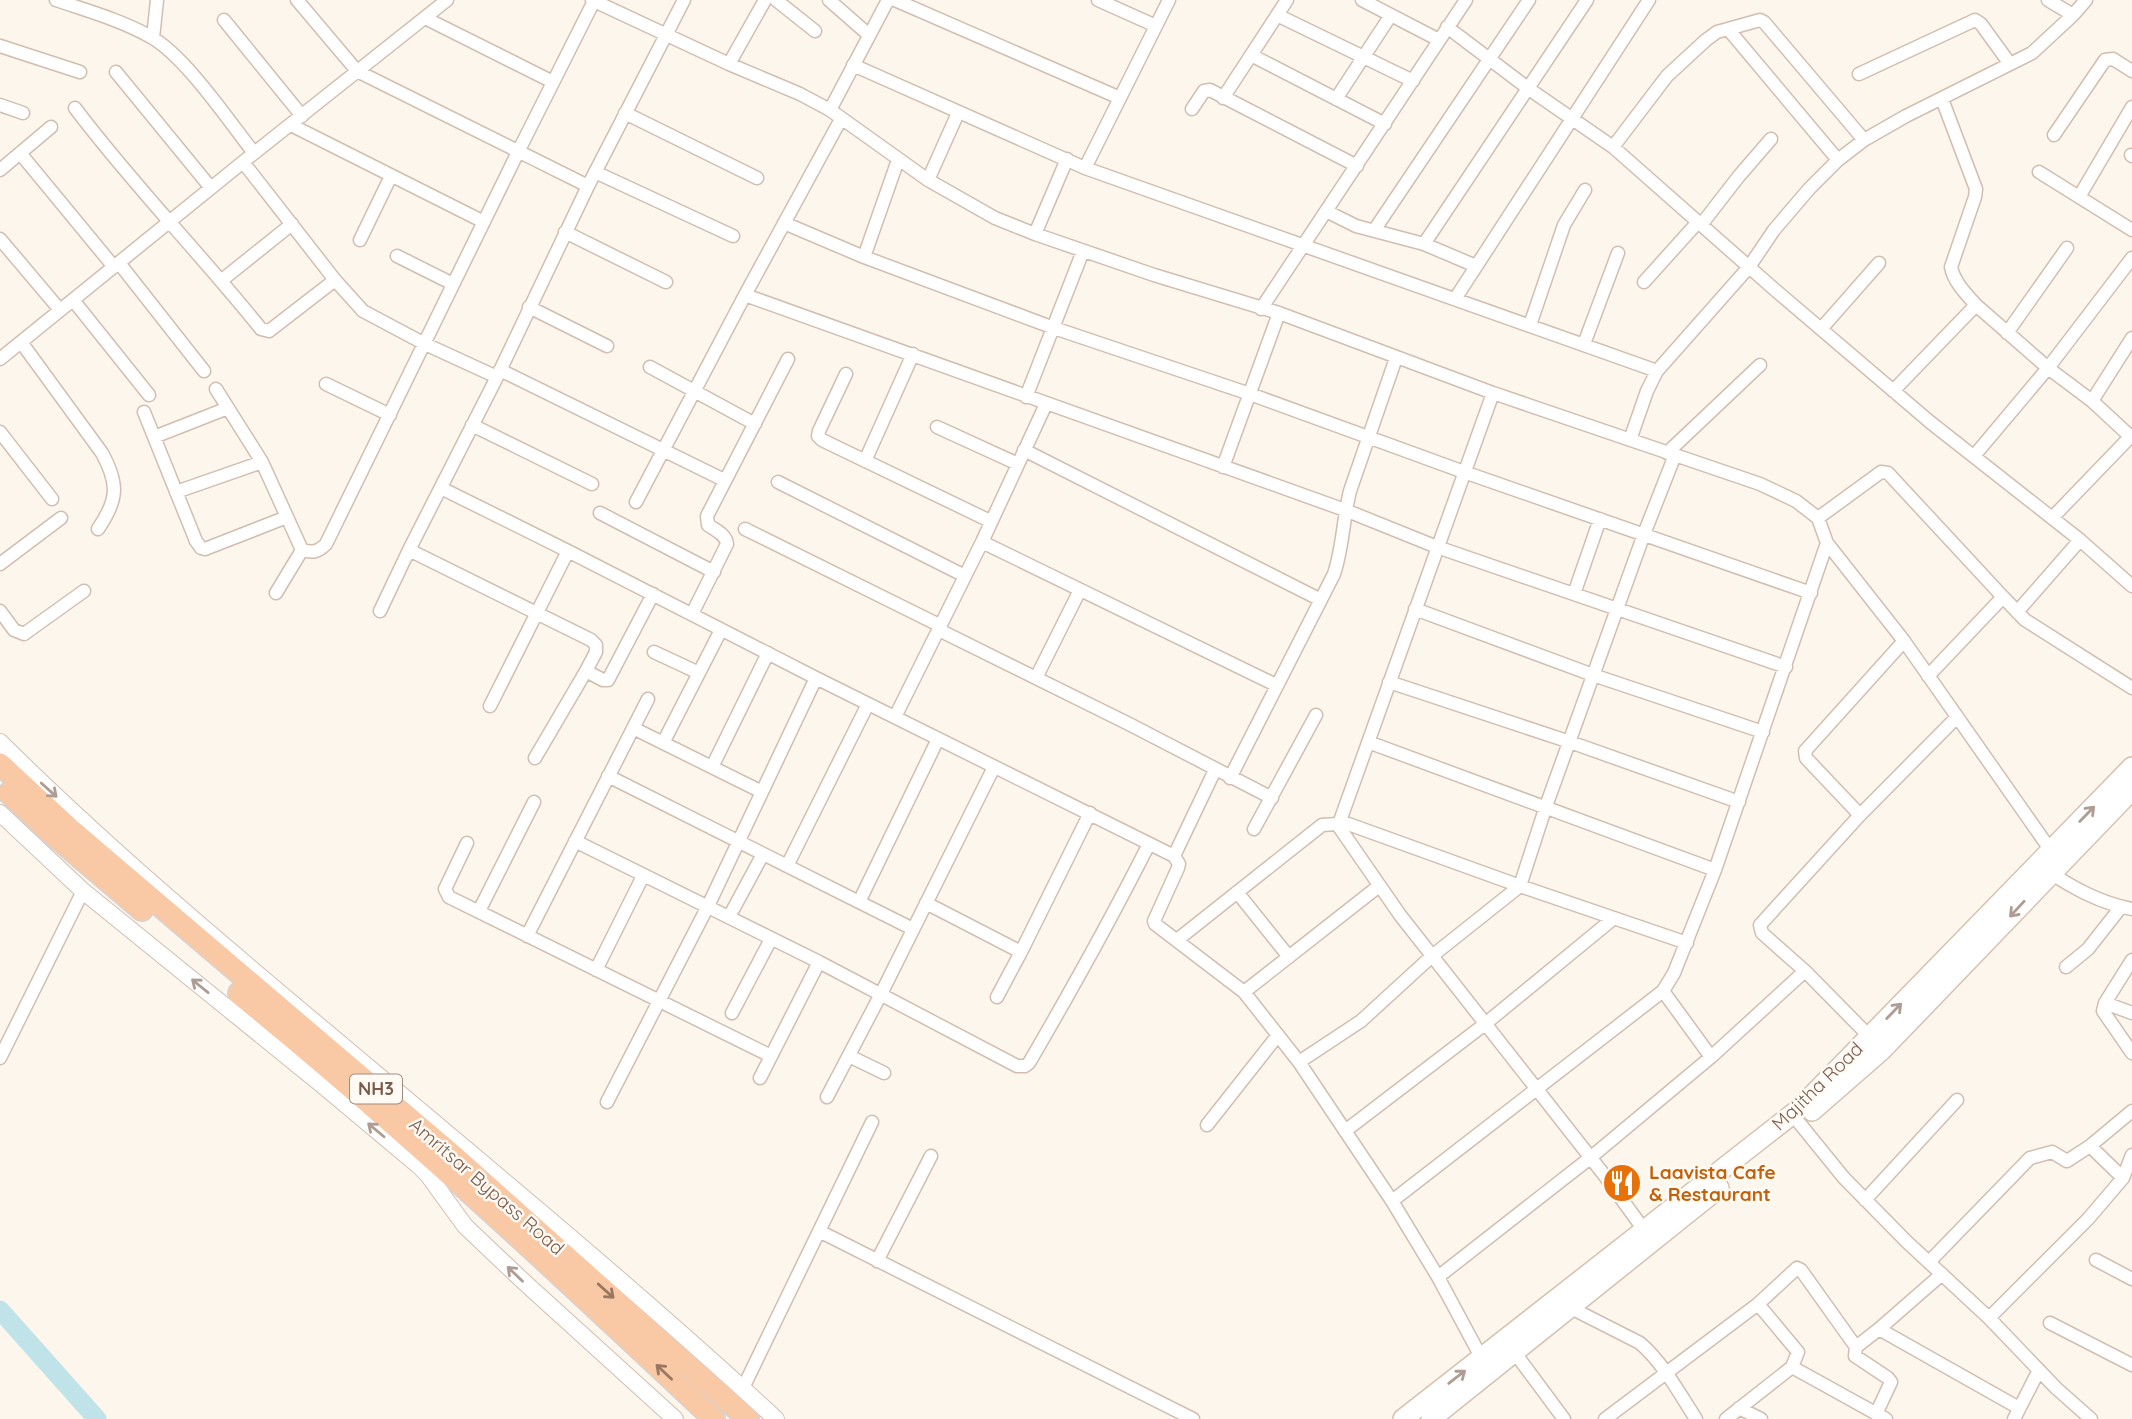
<svg xmlns="http://www.w3.org/2000/svg" width="2132" height="1419" viewBox="0 0 2132 1419" font-family="Quicksand,sans-serif">
	<style>
		.lines { fill: none; stroke-linecap: round; stroke-linejoin: round }
		.river { stroke: #bfe3e8; stroke-width: 19 }
		.minor-casing { stroke: #d1beb0; stroke-width: 15 }
		.tertiary-casing { stroke: #d1beb0; stroke-width: 18 }
		.secondary-casing { stroke: #d6c0b0; stroke-width: 22 }
		.trunk-casing { stroke: #dad1cd; stroke-width: 24 }
		.minor { stroke: #fff; stroke-width: 12 }
		.tertiary { stroke: #fff; stroke-width: 16 }
		.secondary { stroke: #fff; stroke-width: 19 }
		.trunk { stroke: #f9c8a4; stroke-width: 21 }
		.oneway { stroke: #af9d94 }
		.oneway2 { stroke: #9a7763 }
		.labels { text-anchor: middle; stroke-width: 5; stroke-linejoin: round; paint-order: stroke }
		.shield { fill: #fffaf3; stroke: #a28b7f; stroke-width: 2 }
		.shield-label { font-size: 18px; font-weight: bold; fill: #7a5c4d }
		.street-label { font-size: 19px; fill: #7a5c4d; stroke: #fffaf3 }
		.food-label { font-size: 19px; font-weight: bold; fill: #c56008; stroke: #fffaf3; text-anchor: start }
	</style>
	<rect width="100%" height="100%" fill="#fdf6ec"/>
	<g class="lines">
		<path class="river" d="M0,1310l97,109"/>
		<defs>
			<path id="minor" d="M56,0c32,11 65,20 95,37 34,19 78,84 103,116
				M297,0l60,71 231,115
				M592,0l137,64 71,30 30,16 98,70 67,38 40,16 119,41 125,38 214,80 267,91 36,17 22,17 9,25 77,98 150,214
				M776,0l39,31
				M829,0l40,35
				M895,0l225,98
				M1362,0l77,40
				M2048,0l25,15
				M1277,15l136,66
				M425,18l128,64
				M224,20l78,96
				M1156,26l13,-26
				M1447,27l82,62 84,58 161,142 156,133 150,118 52,46
				M153,38l4,-38
				M0,46l80,26
				M1251,55l134,69
				M729,64l36,-64
				M853,65l232,103 572,203
				M116,72l95,116
				M1859,74l116,-54 6,4 29,40
				M1223,98l64,-98
				M1336,99l55,-84
				M1942,99l34,90 -1,8 -24,70c3,15 15,27 25,38
				M0,105l23,8
				M75,108c58,77 125,145 186,221l8,2 66,-51
				M1192,109l12,-18 6,-1 147,76
				M830,110l58,-110
				M625,113l132,65
				M291,125l193,97
				M2054,135l51,-75 8,-1 19,12
				M1613,147l54,-71 39,-36 11,-8 11,-3
				M20,153l94,114
				M2131,155l1,1
				M898,160l-34,97 190,71 196,66 214,78 347,121
				M1838,160l-110,-131 32,-9 4,2 100,118
				M243,162l92,118 28,31 62,33 72,33
				M1085,168l71,-142 -58,-26
				M0,170l51,-43
				M595,172l138,64
				M2039,172l93,58
				M928,180l30,-67
				M2079,197l53,-90
				M1326,211l30,15 68,18 52,22
				M784,223l80,34
				M1701,225l38,-49 32,-37
				M1375,229l154,-229
				M565,232l101,50
				M1035,234l32,-75
				M0,239l60,71
				M360,240l31,-64
				M1424,244l163,-244
				M397,256l56,28
				M119,263l85,108
				M222,280l70,-56
				M1644,282l54,-60
				M745,295l600,215 92,37 349,120
				M1455,299l194,-299
				M73,300l76,95
				M529,307l78,39
				M1261,309l205,-309
				M1530,325l34,-100 21,-35
				M1821,329l58,-66
				M2007,333l60,-85
				M21,342l81,111c17,31 16,47 -4,76
				M1584,344l34,-91
				M0,359l243,-197 204,-162
				M650,367l105,57
				M500,370l224,110
				M846,374l-27,57 -1,5 4,4 168,81
				M326,384l64,31
				M216,389l46,73 40,88c11,3 16,2 24,-6l192,-392 76,-151
				M1893,391l83,-86 72,63 44,33 40,37
				M1493,393l-153,428 -3,3 63,91 205,261 39,54
				M1026,397l57,-146
				M2092,401l40,-63
				M144,412l52,129 5,7 4,1 82,-32
				M472,425l120,59
				M937,427l81,37
				M0,432l52,67
				M154,437l74,-29
				M1630,440l17,-49 10,-20 92,-104 25,-37 35,-41 29,-29 26,-20 42,-24 126,-63 41,-38 13,-15
				M1024,450l295,149
				M1667,453l93,-88
				M1974,456l74,-88 84,-110
				M865,461l48,-107
				M1223,467l56,-154
				M778,482l187,94
				M441,488l127,63 248,127 358,178
				M176,492l86,-30
				M636,502l109,-207 96,-176
				M600,513l114,59
				M1818,518l63,-46 7,1 115,124 -75,79
				M2052,518l80,-83
				M745,529l196,97
				M982,542l294,143
				M409,550l182,90 5,5v7l-10,19 -51,87
				M0,564l61,-46
				M276,593l26,-43
				M1574,594l26,-75
				M2003,597l22,23 107,68
				M1415,609l178,66 170,57
				M0,611l14,19 10,4 60,-43
				M380,611l29,-61 88,-173 91,-191 96,-186
				M2017,612l63,-72
				M692,614l35,-70c-1,-10 -12,-14 -19,-19l-1,-9 81,-157
				M939,630l190,94 143,74
				M654,652l45,21
				M586,671l17,9h5l45,-86
				M1036,678l44,-88
				M1389,682l181,60 169,60
				M490,706l78,-155
				M895,717l87,-175 64,-138
				M633,728l129,64
				M1368,742l347,128
				M663,743l58,-113
				M712,767l56,-114
				M1215,770l-41,86 5,8 -1,4 -24,53 1,3 89,68 55,70 93,139 46,76 43,80
				M608,776l251,126 79,-163
				M1230,778l104,-204c9,-27 9,-55 16,-83l46,-133
				M1860,815l-54,-57 -1,-7 99,-110
				M1340,821l180,65 167,57
				M1254,829l62,-114
				M575,841l244,121 198,104h8l4,-3c42,-72 82,-144 120,-219
				M467,843l-22,46 4,8 322,159
				M787,866l81,-162
				M2046,870c27,18 54,33 86,39
				M1237,892l52,65
				M859,902l54,27
				M926,903l95,49 69,-139
				M479,911l55,-109
				M729,917l34,-63
				M527,936l121,-237
				M1177,940l145,-115 15,-1
				M2132,960l-27,43 -2,8 29,42
				M2066,967l22,-18 33,-42
				M596,970l47,-94
				M1663,991l48,66
				M1244,992l135,-106
				M997,997l24,-45
				M2105,1003l27,10
				M732,1013l39,-74
				M1869,1036l-64,-65 -43,-38 -2,-8 100,-110 97,-98
				M849,1056l35,17
				M0,1058l83,-167
				M1299,1062l62,-41 71,-65 88,-70 25,-77 99,-275 31,-79
				M760,1078l59,-116
				M827,1097l54,-103 113,-227
				M607,1102l101,-196 108,-228
				M1792,1114l52,64 63,64 82,76 67,70 35,31
				M1207,1125l71,-90
				M1345,1131l140,-107 129,-106
				M2090,1146l42,-35
				M1865,1200l92,-100
				M1392,1201l271,-210 11,-18 41,-103 112,-327
				M819,1231l374,188
				M2096,1260l36,19
				M877,1261l54,-105
				M1929,1262l101,-104 22,-6 15,9 23,-15 33,32
				M1438,1277l152,-119 121,-101 94,-86
				M1571,1308l69,35c24,21 39,50 56,76
				M1989,1318l99,-99 35,-41 9,-23
				M2050,1323l82,42
				M1879,1329l63,-55
				M1856,1347l23,-18 140,79
				M1512,1349l52,70
				M1792,1367l6,-15 -40,-48 39,-36 4,2 55,77 -1,9 33,22 3,4 -15,32
				M743,1388l129,-266
				M1739,1408l22,11
				M1605,1419l153,-115
				M1726,1419l66,-52 94,52
				M2014,1419l25,-49"/>
			<path id="tertiary" d="M0,742c103,102 213,195 324,288 152,128 306,254 452,389
				M0,813l83,78 238,193 97,81 10,10 37,51 58,55 152,138"/>
			<path id="secondary" d="M1812,1111l70,-61 250,-260
				M1403,1419l396,-310 333,-342
				M1431,1419c96,-76 191,-154 288,-231"/>
			<path id="trunk" d="M0,764l70,65 386,329 292,261
				M9,793l39,37 94,80
				M239,993c47,40 95,79 141,120 114,99 224,203 334,306"/>
		</defs>
		<use href="#minor" class="minor-casing"/>
		<use href="#tertiary" class="tertiary-casing"/>
		<use href="#secondary" class="secondary-casing"/>
		<use href="#trunk" class="trunk-casing"/>
		<use href="#minor" class="minor"/>
		<use href="#tertiary" class="tertiary"/>
		<use href="#secondary" class="secondary"/>
		<use href="#trunk" class="trunk"/>
	</g>
	<defs><path id="oneway-shaft" d="M-6 0H5M1.5-3L5.5 0L1.5 3" fill="none" stroke-width="1.6" stroke-linecap="round" stroke-linejoin="round" transform="scale(1.75)"/></defs>
	<g class="oneway">
		<use href="#oneway-shaft" transform="translate(49 790) rotate(42)"/>
		<use href="#oneway-shaft" transform="translate(2087 814) rotate(-46)"/>
		<use href="#oneway-shaft" transform="translate(2017 909) rotate(133)"/>
		<use href="#oneway-shaft" transform="translate(200 986) rotate(-141)"/>
		<use href="#oneway-shaft" transform="translate(1894 1011) rotate(-46)"/>
		<use href="#oneway-shaft" transform="translate(376 1130) rotate(-140)"/>
		<use href="#oneway-shaft" transform="translate(515 1274) rotate(-136)"/>
		<use href="#oneway-shaft" transform="translate(1457 1377) rotate(-38)"/>
	</g>
	<g class="oneway2">
		<use href="#oneway-shaft" transform="translate(606 1291) rotate(42)"/>
		<use href="#oneway-shaft" transform="translate(664 1372) rotate(-137)"/>
	</g>
	<defs>
		<symbol id="restaurant-disc" viewBox="-11 -11 22 22"><circle r="9.5" fill="#e8710a" stroke="#fffaf3"/><path d="M-5-6h1v4h1v-4h1v4h1v-4h1v5L-1.5 .5V6h-2V.5L-5-1ZM5-6V6H3V1.5H1.5Q1.5-4 5-6Z" fill="#fff"/></symbol>
	</defs>
	<g fill-rule="evenodd">
		<use href="#restaurant-disc" x="1600" y="1161" width="44" height="44"/>
	</g>
	<g class="labels">
		<rect class="shield" x="350" y="1074.5" width="52" height="29" rx="5"/>
		<g class="shield-label">
			<text x="376" y="1095">NH3</text>
		</g>
		<g class="street-label">
			<text transform="translate(1817 1086) rotate(-44)" y="7">Majitha Road</text>
			<text transform="translate(487 1186) rotate(41)" y="7">Amritsar Bypass Road</text>
		</g>
		<g class="food-label">
			<text x="1649" y="1179">Laavista Cafe<tspan x="1649" dy="22">&amp; Restaurant</tspan></text>
		</g>
	</g>
</svg>
